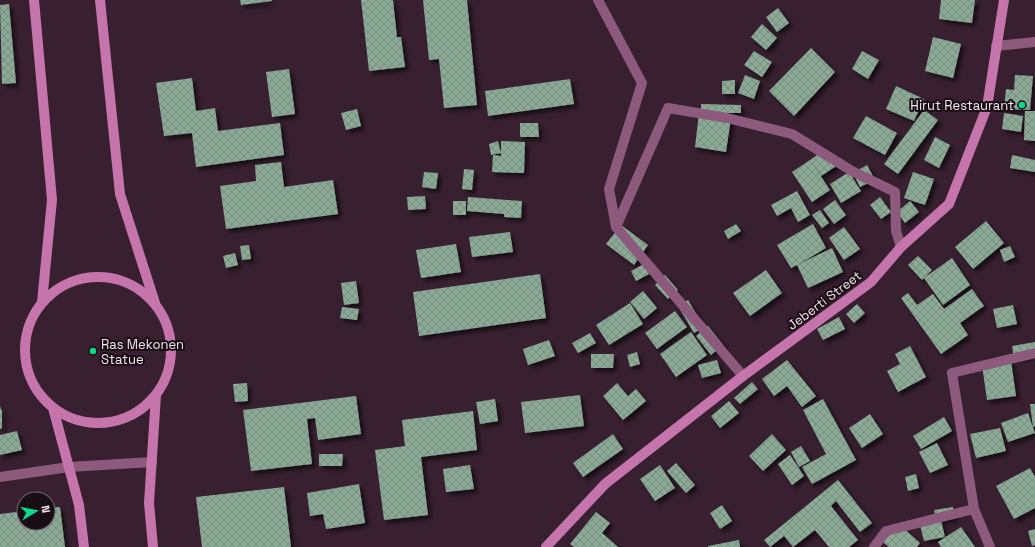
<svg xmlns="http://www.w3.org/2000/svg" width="1035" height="547" viewBox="0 0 1035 547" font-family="'Space Grotesk',sans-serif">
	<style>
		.building { fill: url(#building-cross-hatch); filter: url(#shadow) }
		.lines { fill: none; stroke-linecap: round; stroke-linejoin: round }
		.street { stroke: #8d5a7d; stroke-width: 10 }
		.secondary { stroke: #c674ac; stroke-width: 10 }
		.poi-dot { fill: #0ed98a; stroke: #190e15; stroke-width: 1.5 }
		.labels { text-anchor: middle; stroke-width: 4; stroke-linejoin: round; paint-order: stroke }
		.poi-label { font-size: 13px; fill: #f7e6f0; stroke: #190e15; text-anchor: end }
		.street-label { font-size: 13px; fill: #f7e6f0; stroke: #190e15 }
	</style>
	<defs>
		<pattern id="building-cross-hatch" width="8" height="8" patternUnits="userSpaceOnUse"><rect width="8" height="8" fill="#8aaa96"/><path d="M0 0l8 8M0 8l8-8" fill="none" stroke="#778c7f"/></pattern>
		<filter id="shadow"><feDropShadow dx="3.5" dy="3.5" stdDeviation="2" flood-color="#0009"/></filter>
	</defs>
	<rect width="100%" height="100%" fill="#382030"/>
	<path class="building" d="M240,0h32v1l-31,4z
		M361,0h32l4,37h4l4,30 -36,4z
		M423,0h44l10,105 -33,3 -5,-49 -10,1z
		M941,0h34l-3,23 -33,-4z
		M9,4l7,79 -14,1 -2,-79z
		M778,8l11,15 -12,9 -11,-15z
		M762,24l15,14 -11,12 -15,-13z
		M933,37l28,7 -8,34 -28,-7z
		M811,48l24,24 -41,44 -25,-25z
		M754,51l18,11 -10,15 -18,-12z
		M862,51l17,9 -11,19 -16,-10z
		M289,69l6,45 -23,3 -6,-45z
		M745,75l15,6 -6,18 -16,-6z
		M1015,75l18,1 -3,34 -26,-1 2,-20 8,1z
		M192,78l4,33 19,-3 3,23 62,-8 4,32 -88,12 -4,-34 -28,3 -8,-53z
		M570,79l4,25 -86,12 -3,-25z
		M735,80v14h-13v-13z
		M896,86l28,13 -10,22 -28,-12z
		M701,104l40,1v8h-40z
		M357,109l4,17 -15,4 -5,-17z
		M924,110l14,10 -40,54 -14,-10z
		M1025,111h10v30l-11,-1z
		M699,113l32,5 -5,34 -31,-5z
		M1004,113l19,3 -2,16 -19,-3z
		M866,116l31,17 -12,22 -32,-17z
		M520,123h18l1,14h-19z
		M935,137l15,8 -11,23 -15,-8z
		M498,141l3,12 -10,2 -2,-11z
		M501,141l24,1 -1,31 -32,-1 1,-17 8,1z
		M826,149l12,16 -17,11 -11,-16z
		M1012,155l23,5v12l-25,-4z
		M810,160l20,30 -18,12 -20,-30z
		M281,162l3,25 49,-7 5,34 -112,15 -6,-43 36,-5 -1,-16z
		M867,165l8,15 -15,7 -7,-14z
		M464,169l10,1 -2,20 -10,-1z
		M424,172l14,1 -2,16 -14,-2z
		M849,172l12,19 -20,12 -11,-19z
		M913,172l21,7 -9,26 -21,-7z
		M797,191l13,24 -12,7 -7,-14 -14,8 -6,-11z
		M425,196l1,13 -18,1 -1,-13z
		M468,197l54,4 -1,17 -17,-1v-3l-37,-3z
		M880,197l11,15 -10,7 -11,-14z
		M835,200l11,15 -12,9 -11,-15z
		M453,201h13v14h-13z
		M910,201l9,11 -14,11 -8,-11z
		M820,210l9,13 -7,5 -10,-13z
		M986,221l18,22 -31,26 -18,-22z
		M736,224l5,7 -13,8 -4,-8z
		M813,224l13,24 -27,16 33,-16 11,24 -35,16 -11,-23 -6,3 -14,-23z
		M621,225l27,20 -14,20 -28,-21z
		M844,227l16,22 -16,11 -15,-22z
		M510,232l3,20 -41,5 -3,-20z
		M456,244l5,28 -40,6 -5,-28z
		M249,245l2,14 -9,1 -2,-14z
		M1010,246l5,11 -11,5 -4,-12z
		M235,253l3,12 -12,3 -3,-12z
		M918,256l14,14 -10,10 -14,-15z
		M952,258l18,27 -27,20 -19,-27z
		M644,264l5,10 -13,7 -5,-10z
		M766,270l16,23 -32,23 -17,-23z
		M540,274l6,44 -127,18 -6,-44z
		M665,275l13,15 -10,9 -13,-14z
		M356,281l3,22 -15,2 -3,-22z
		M972,289l12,17 -24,17 8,12 -27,19 -40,-56 7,-5 9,12 16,-11 11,15z
		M643,291l14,17 -13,11 -14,-17z
		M688,300l16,27 -10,6 -16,-27z
		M630,303l13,21 -34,21 -13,-20z
		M857,304l8,9 -11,10 -8,-9z
		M1013,305l4,19 -20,4 -4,-19z
		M342,307l17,2 -2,11 -17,-2z
		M675,311l12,16 -30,22 -12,-16z
		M839,317l6,12 -22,11 -6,-11z
		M708,326l15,19 -12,10 -15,-19z
		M691,332l16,23 -31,22 -16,-23z
		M590,333l6,10 -18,10 -6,-10z
		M549,340l6,16 -27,9 -5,-16z
		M1035,342v13l-21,3 -2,-12z
		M910,346l16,31 -28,15 -11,-21 13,-7 -5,-10z
		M637,352l3,12 -10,3 -3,-12z
		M591,354h23l-1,14h-22z
		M717,360l4,13 -19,5 -4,-13z
		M787,360l29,36 -14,11 -15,-21 -13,10 -12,-17z
		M1011,361l5,35 -29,4 -5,-35z
		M752,382l6,7 -18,15 -6,-6z
		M247,383l1,18 -13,1 -2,-18z
		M617,383l11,13 8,-7 10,12 -23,19 -20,-24z
		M580,395l4,31 -59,7 -4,-31z
		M356,396l5,38 -43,6 -3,-22 -8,1 5,45 -61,7 -8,-61z
		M495,399l3,22 -18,3 -4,-22z
		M823,399l33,61 -44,24 -10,-17 24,-13 -23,-44z
		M729,401l10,12 -19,15 -9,-12z
		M1030,404h5v22l-2,1z
		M0,406l2,5v17l-2,1z
		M473,411l4,39 -56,7 7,58 -44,5 -9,-70 30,-4 -3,-26z
		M1028,413l7,20 -27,9 -7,-19z
		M870,414l13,20 -21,14 -13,-20z
		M944,417l8,14 -31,18 -8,-13z
		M1000,428l6,23 -30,7 -6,-24z
		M17,431l5,19 -22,5v-20z
		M613,434l10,15 -40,28 -10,-14z
		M772,434l14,16 -23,21 -14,-15z
		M937,443l11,22 -18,8 -11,-21z
		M801,446l9,15 -11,6 -8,-15z
		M319,454h24l-1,12h-23z
		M790,455l14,21 -12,9 -14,-21z
		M676,463l19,22 -9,8 -19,-22z
		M470,465l4,24 -28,3 -3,-23z
		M660,465l15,23 -20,13 -15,-22z
		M1030,468l5,9v31l-21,11 -18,-33z
		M916,474l3,14 -11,3 -3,-14z
		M838,480l34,43 -12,9 -24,-31 -5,5 27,34 -9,7h-20l-14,-17 -22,17 -9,-11 -14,11 -6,-7z
		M359,484l6,39 -39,6 -3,-15 -13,2 -3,-23z
		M284,487l7,60h-89l-6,-50z
		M722,505l10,16 -12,8 -10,-16z
		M60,507l5,40h-65v-33l24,-3v12h24v-15z
		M953,507l1,11 -18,2 -2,-10z
		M596,512l14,11 -8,10 16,14h-44l-4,-3z
		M941,520l4,17 -21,4 -4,-16z
		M899,524l21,19 -3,4h-28l-6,-5z
		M961,527l14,20h-34l-3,-5z
		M1035,529v16l-3,1 -4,-15z
		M739,540l1,7h-32v-1z"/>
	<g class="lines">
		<path class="street" d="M598,0l44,83 -33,106 7,38
			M996,46l39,-4
			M743,376l-127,-149 52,-119 59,10 65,16 60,37 43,21 1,39 5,16
			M0,477l69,-10 83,-5
			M874,547l12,-16 88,-22
			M990,547l-16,-38 -22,-136 83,-20"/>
		<path class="secondary" d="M34,0l18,200 -10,102
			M100,0l20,194 35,109
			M25 350a73 73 0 1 1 146 0a73 73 0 1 1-146 0Z
			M53,408l26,97 5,42
			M153,547l-4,-44 7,-108
			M546,547l59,-63 138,-108 128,-94 30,-35 48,-43 38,-97 17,-107"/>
	</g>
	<g class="poi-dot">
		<circle cx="1022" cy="105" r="4"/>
		<circle cx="93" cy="351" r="4"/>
	</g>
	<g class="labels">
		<g class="poi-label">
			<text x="1014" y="110">Hirut Restaurant</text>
			<text x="101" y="349" text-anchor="start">Ras Mekonen<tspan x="101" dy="15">Statue</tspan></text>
		</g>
		<g class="street-label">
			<text transform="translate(824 300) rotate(-37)" y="5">Jeberti Street</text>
		</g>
	</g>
	<g transform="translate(36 511) rotate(80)"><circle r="19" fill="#190e15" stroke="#72646d"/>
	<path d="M0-3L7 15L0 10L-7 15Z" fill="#0ed98a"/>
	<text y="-6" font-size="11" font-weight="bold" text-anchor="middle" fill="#f7e6f0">N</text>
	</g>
</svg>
